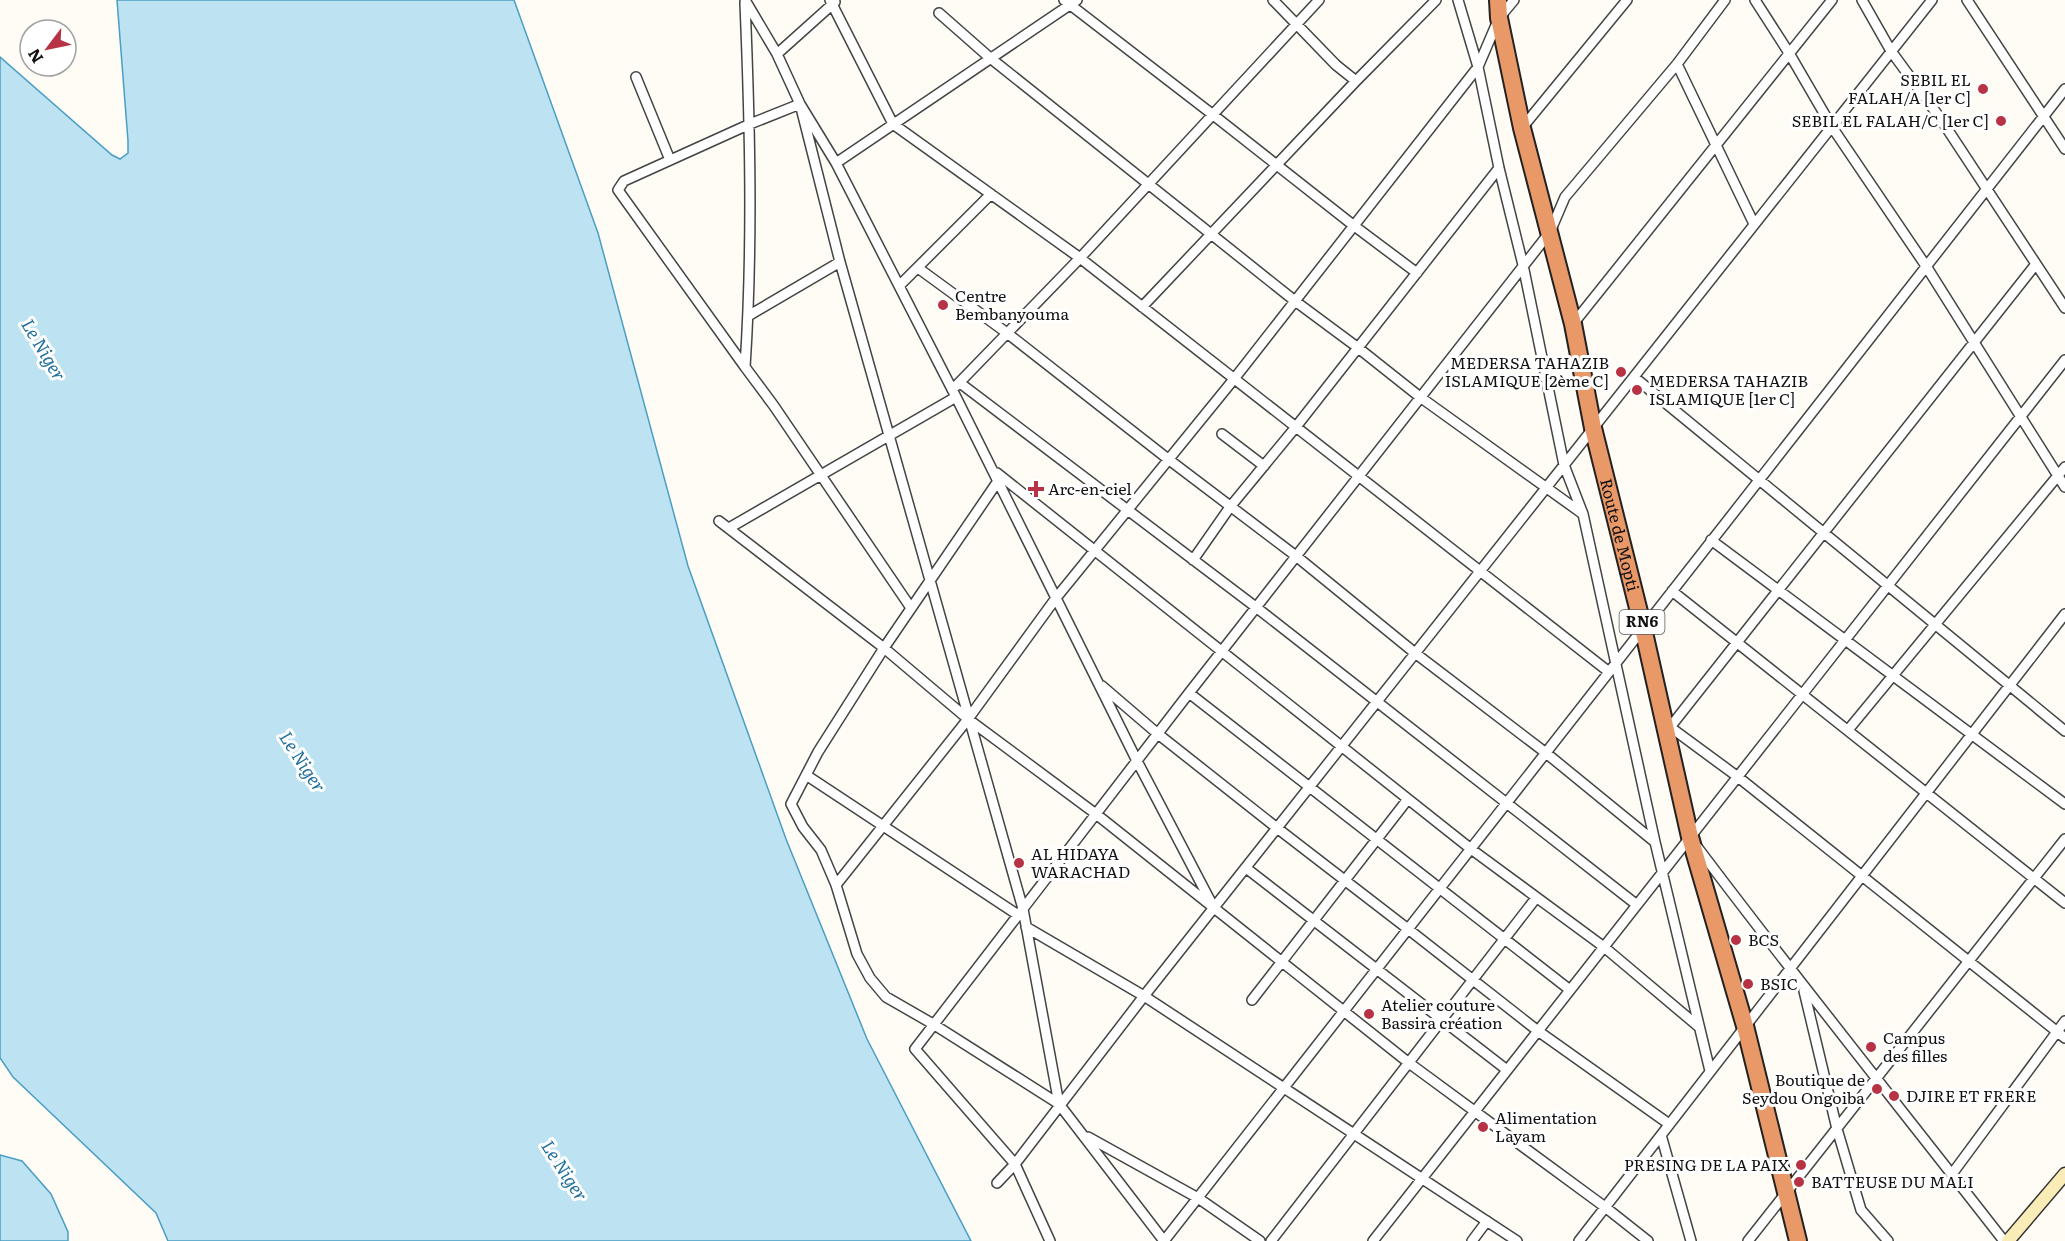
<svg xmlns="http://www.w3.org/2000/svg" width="2065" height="1241" viewBox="0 0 2065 1241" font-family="Literata,serif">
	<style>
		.water { fill: #bde3f2; stroke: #4a9ec4; stroke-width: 1.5 }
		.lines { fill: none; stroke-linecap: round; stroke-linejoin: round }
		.street-casing { stroke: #444; stroke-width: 12 }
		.secondary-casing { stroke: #333; stroke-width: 15 }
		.highway-casing { stroke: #222; stroke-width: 20 }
		.street { stroke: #fff; stroke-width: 9 }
		.secondary { stroke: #f9ecb6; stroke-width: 12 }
		.highway { stroke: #e99868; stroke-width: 16 }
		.poi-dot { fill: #b73244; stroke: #fff; stroke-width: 2 }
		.labels { text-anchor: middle; stroke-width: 6; stroke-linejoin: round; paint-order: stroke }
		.shield { fill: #fff; stroke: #585858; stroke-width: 1.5 }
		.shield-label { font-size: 15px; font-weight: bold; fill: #111 }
		.poi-label { font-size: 16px; fill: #111; stroke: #fff; text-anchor: start }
		.street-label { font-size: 16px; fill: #111; stroke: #fff }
		.water-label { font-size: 18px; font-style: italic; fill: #22709b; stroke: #fff }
	</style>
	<rect width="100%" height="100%" fill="#fefcf5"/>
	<path class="water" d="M117,0h397l84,233 90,333 98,273 81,200 104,202h-803l-12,-28 -143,-136 -13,-19v-1001l112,98 8,4 8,-6v-12z
		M0,1155l22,6 29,33 17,38v9h-68z"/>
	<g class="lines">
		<defs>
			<path id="street" d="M745,0l32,54 23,50 40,158 183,647 36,195 105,137
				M830,0l63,124 187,134 529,414
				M1064,0l148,114 141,111 64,48
				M1273,0l63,65 20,16
				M1458,0l20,67 21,101 24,97 41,200 19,49 72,328 55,229
				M1755,0l34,53 43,74 94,139 139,221
				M1862,0l29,51 49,67 125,190
				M1967,0l98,149
				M745,3c5,121 8,243 0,364l29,39 137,202
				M939,13l50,44 306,244 62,46 63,50 163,117
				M777,54l58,-52
				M1677,64l77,160
				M636,77l34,83
				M1522,128l105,-128
				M836,163l241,-163
				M918,268l89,65 161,126 128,97 119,97 131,100 109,89
				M899,286l92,-92
				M1142,307l214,-226 80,-81
				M748,316l92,-54
				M1573,324l259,-324
				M745,367l-127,-177 6,-9 126,-57 50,-20 36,59 120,234 181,364 77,147
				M1634,377l431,354
				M960,383l297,225 380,297
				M956,386l124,-128 239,-258
				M1222,434l42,32
				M997,473l474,376 133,98 95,80
				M998,481l-114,167 -66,104 -27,52 12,23 18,23 15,35 21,69 13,24 16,19 47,27 126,80
				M719,521l165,127 84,71 128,95 313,249 196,144 43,34
				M729,528l227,-131
				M1711,540l354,264
				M1193,560l37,-53 65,-79 204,-260
				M1672,591l393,312
				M1102,686l56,48 119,94 131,101 130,102 131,93
				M1189,693l381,297
				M1666,724l72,53 327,261
				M1671,726l365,-462
				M1848,730l217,-263
				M806,775l212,140
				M1698,848c100,133 204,262 306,393
				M1246,868l261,202
				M836,885l132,-166 88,-121 178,-219 244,-312 21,-49 15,-18
				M1026,927l118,69 373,245
				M1804,991l33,138 24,81 27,31
				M1252,1000l156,-201
				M1661,1135l30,106
				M1088,1137l110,61 62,43
				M1952,1174l113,-153
				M997,1183l18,-19 129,-168 788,-996
				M1050,1241l-35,-77 -100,-115 274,-356 361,-461 15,-35 112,-133 48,-64
				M1164,1241l901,-1152
				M1271,1241l265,-343
				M1373,1241l692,-881
				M1472,1241l15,-20
				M1579,1241l486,-627
				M1748,1241l317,-402"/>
			<path id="secondary" d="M2008,1241l57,-67"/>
			<g id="highway">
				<path id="s1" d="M1498,0l1,18 23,110 51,196 20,104 50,200 47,209 55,189 53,215"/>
			</g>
		</defs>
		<use href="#street" class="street-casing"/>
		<use href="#secondary" class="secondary-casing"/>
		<use href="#highway" class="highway-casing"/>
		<use href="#street" class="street"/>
		<use href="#secondary" class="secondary"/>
		<use href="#highway" class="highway"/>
	</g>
	<g class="poi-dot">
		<circle cx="1983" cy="89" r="6"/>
		<circle cx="2001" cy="121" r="6"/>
		<circle cx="943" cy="305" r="6"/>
		<circle cx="1621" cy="372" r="6"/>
		<circle cx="1637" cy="390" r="6"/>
		<path d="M1033 480h6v6h6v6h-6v6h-6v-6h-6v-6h6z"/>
		<circle cx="1019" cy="863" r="6"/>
		<circle cx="1736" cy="940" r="6"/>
		<circle cx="1748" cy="984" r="6"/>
		<circle cx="1369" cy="1014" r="6"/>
		<circle cx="1871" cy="1047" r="6"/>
		<circle cx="1877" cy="1089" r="6"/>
		<circle cx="1894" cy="1096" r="6"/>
		<circle cx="1483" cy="1127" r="6"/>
		<circle cx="1801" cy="1165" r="6"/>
		<circle cx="1799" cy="1182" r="6"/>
	</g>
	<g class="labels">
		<rect class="shield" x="1619.5" y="610" width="45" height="24" rx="4.5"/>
		<g class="shield-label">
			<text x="1642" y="627">RN6</text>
		</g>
		<g class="poi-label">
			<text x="1971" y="86" text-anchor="end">SEBIL EL<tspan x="1971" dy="18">FALAH/A [1er C]</tspan></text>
			<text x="1989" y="127" text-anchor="end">SEBIL EL FALAH/C [1er C]</text>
			<text x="955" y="302">Centre<tspan x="955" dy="18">Bembanyouma</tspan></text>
			<text x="1609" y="369" text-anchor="end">MEDERSA TAHAZIB<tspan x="1609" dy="18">ISLAMIQUE [2ème C]</tspan></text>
			<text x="1649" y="387">MEDERSA TAHAZIB<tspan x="1649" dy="18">ISLAMIQUE [1er C]</tspan></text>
			<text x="1048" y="495">Arc-en-ciel</text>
			<text x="1031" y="860">AL HIDAYA<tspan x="1031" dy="18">WARACHAD</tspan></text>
			<text x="1748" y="946">BCS</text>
			<text x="1760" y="990">BSIC</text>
			<text x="1381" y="1011">Atelier couture<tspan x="1381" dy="18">Bassira création</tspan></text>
			<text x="1883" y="1044">Campus<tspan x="1883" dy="18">des filles</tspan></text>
			<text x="1865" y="1086" text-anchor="end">Boutique de<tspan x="1865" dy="18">Seydou Ongoiba</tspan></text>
			<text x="1906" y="1102">DJIRE ET FRERE</text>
			<text x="1495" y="1124">Alimentation<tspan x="1495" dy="18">Layam</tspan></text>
			<text x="1789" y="1171" text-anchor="end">PRESING DE LA PAIX</text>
			<text x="1811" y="1188">BATTEUSE DU MALI</text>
		</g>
		<g class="street-label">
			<text dy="6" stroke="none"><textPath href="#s1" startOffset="549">Route de Mopti</textPath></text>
		</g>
		<g class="water-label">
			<text transform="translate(43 350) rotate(59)" y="6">Le Niger</text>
			<text transform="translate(302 762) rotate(57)" y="6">Le Niger</text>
			<text transform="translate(564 1171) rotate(57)" y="6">Le Niger</text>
		</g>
	</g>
	<g transform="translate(48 48) rotate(238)"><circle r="28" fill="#ffffff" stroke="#a0a0a0" stroke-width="1.5"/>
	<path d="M0-4.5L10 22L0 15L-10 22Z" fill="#b73244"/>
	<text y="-9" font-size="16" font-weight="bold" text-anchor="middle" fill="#111111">N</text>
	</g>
</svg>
